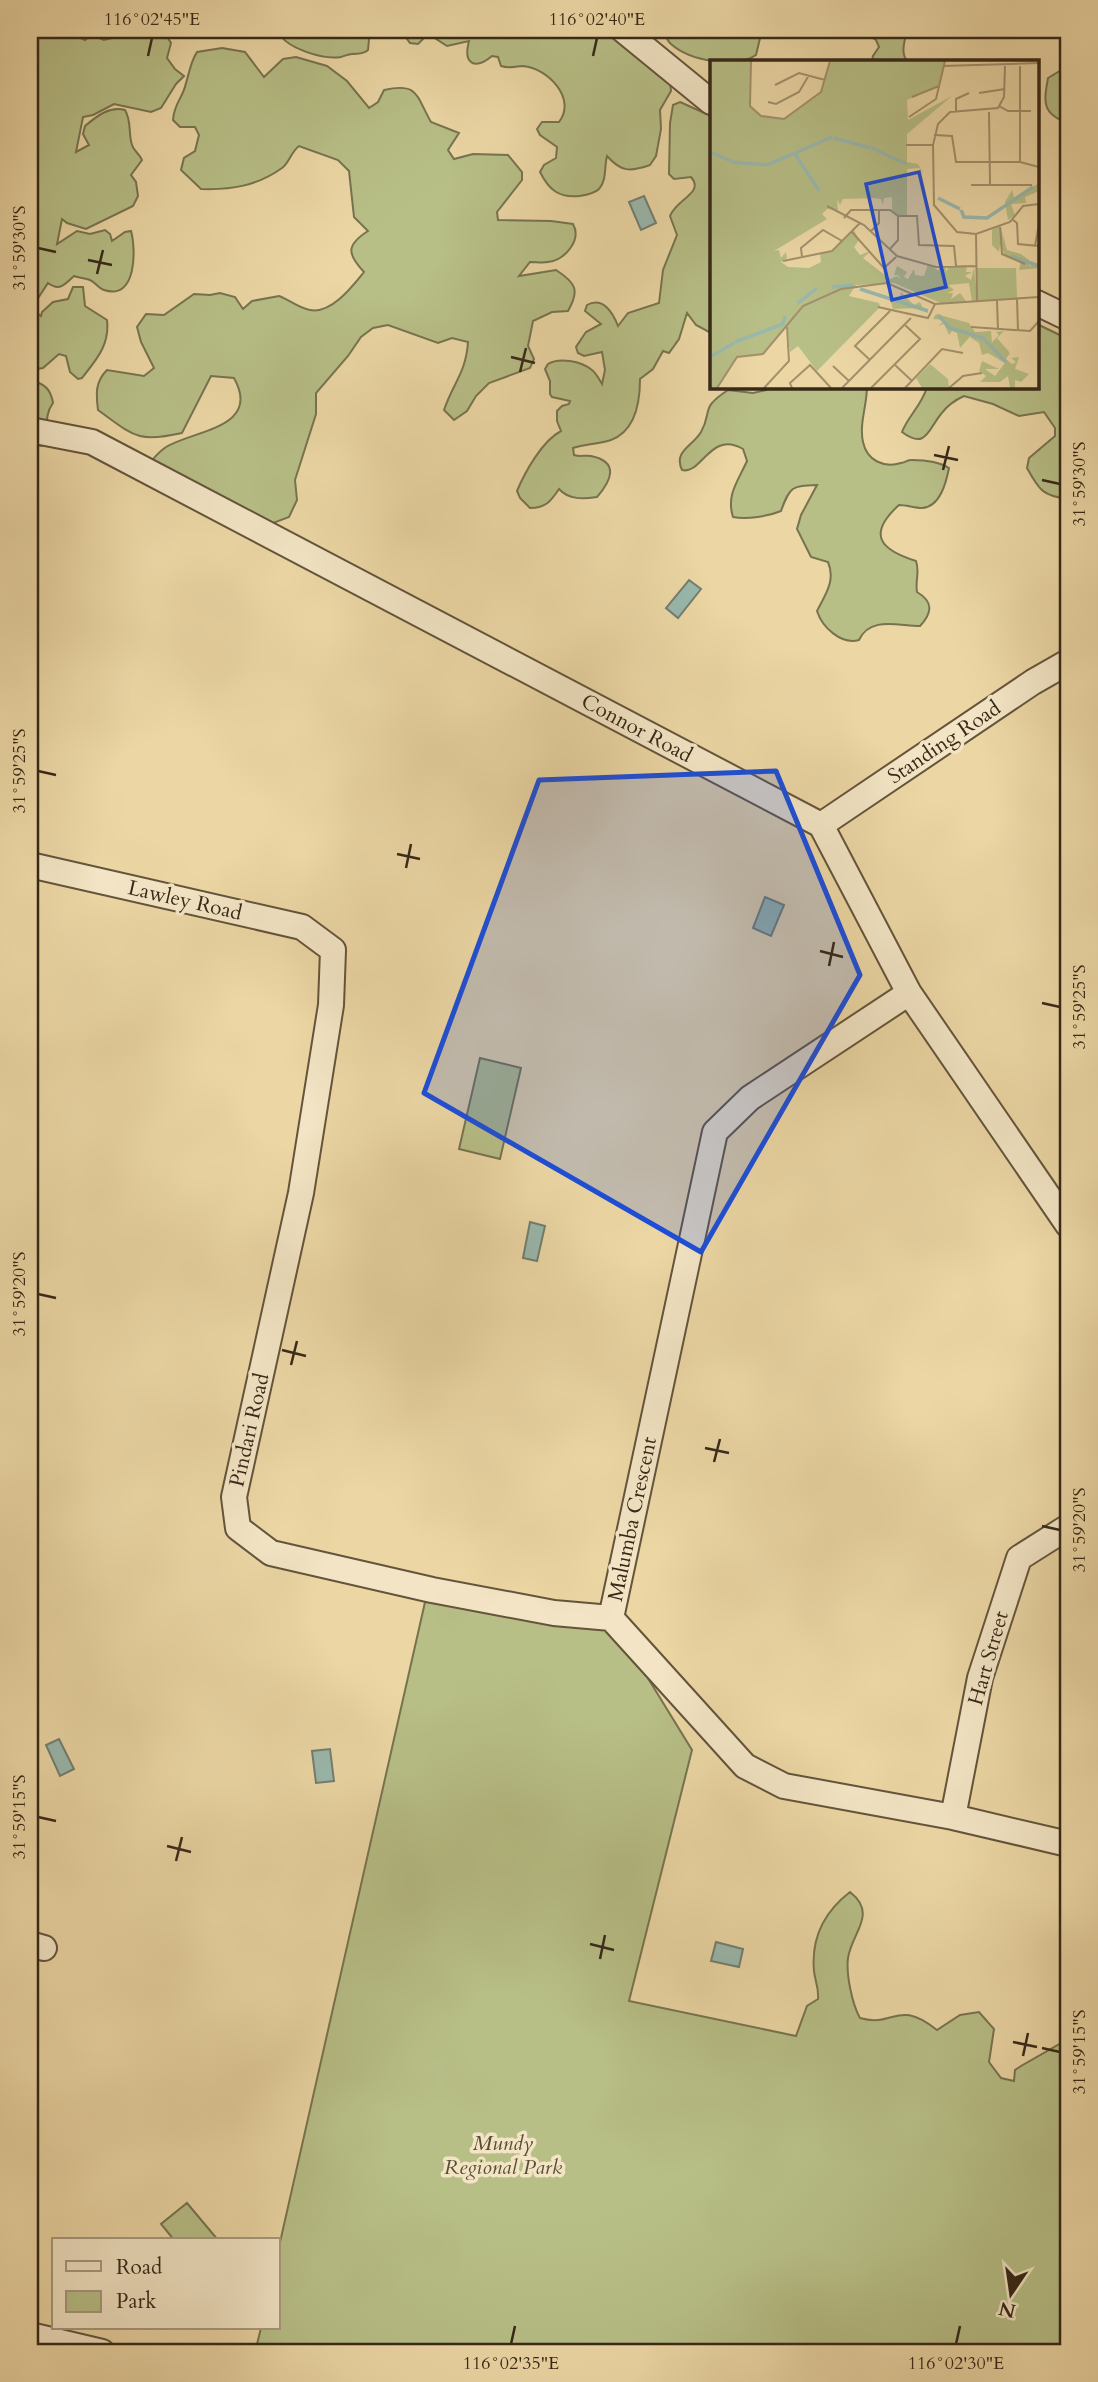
<svg xmlns="http://www.w3.org/2000/svg" width="1098" height="2382" viewBox="0 0 1098 2382" font-family="Cardo,serif">
	<style>
		.green { fill: #b7be86; stroke: #77734f; stroke-width: 2 }
		.water { fill: #99b8ad; stroke: #727e71; stroke-width: 2 }
		.lines { fill: none; stroke-linecap: round; stroke-linejoin: round }
		.minor-casing { stroke: #64543b; stroke-width: 28 }
		.minor { stroke: #f2e4c4; stroke-width: 24 }
		.marked { fill: #1d4ed8; fill-opacity: 0.2; stroke: #1d4ed8; stroke-width: 5; stroke-linejoin: round }
		.ticks { fill: none; stroke: #372818; stroke-width: 2.5 }
		.labels { text-anchor: middle; stroke-width: 7; stroke-linejoin: round; paint-order: stroke }
		.street-label { font-size: 21px; fill: #372818; stroke: #f2e4c4 }
		.park-label { font-size: 21px; font-style: italic; fill: #574e34; stroke: #f2e4c4 }
		.inset-river { fill: none; stroke: #99b8ad; stroke-width: 3.5 }
		.inset-road { fill: none; stroke: #a3906c; stroke-width: 2 }
		.view { fill: #1d4ed8; fill-opacity: 0.15; stroke: #1d4ed8; stroke-width: 3.5 }
		.inset-edge { fill: none; stroke: #372818; stroke-width: 3.5 }
		.neatline { fill: none; stroke: #372818; stroke-width: 2.5 }
		.ticks-label { font-size: 18px; text-anchor: middle; fill: #372818 }
	</style>
	<rect width="100%" height="100%" fill="#ebd6a4"/>
	<filter id="stains"><feTurbulence type="fractalNoise" baseFrequency=".00286" numOctaves="4"/><feColorMatrix values="0 0 0 0 .2 0 0 0 0 .09 0 0 0 0 .02 0 0 0 .5 -.17"/></filter>
	<radialGradient id="worn" r=".72"><stop offset=".6" stop-color="#630" stop-opacity="0"/><stop offset="1" stop-color="#630" stop-opacity=".3"/></radialGradient>
	<path class="green" d="M30,30h57l-13,5 11,5 7,-5 12,5 12,-3 50,-2 5,8 -4,15 8,11 9,7 -8,8 -15,24 -10,4 -37,-8 -21,11 -10,2 -7,35 13,-7 -6,-11 2,-8c12,-10 24,-20 40,-16 7,12 3,23 7,35 2,7 8,9 10,15l-11,15 5,7 2,14 -5,10 -47,23 -19,-6 -5,-4 -5,25 20,-13 13,3 15,-4 5,4 2,7 13,-9 6,-1c5,18 6,70 -27,59 -6,-2 -9,-8 -14,-10 -5,-2 -11,-2 -16,-4 -9,8 -14,16 -26,7l-17,26 10,7 1,-4 11,-10 15,-3 5,-12h10l2,19 22,14c3,25 -11,40 -25,58l-4,1 -8,-7 -4,-16 -7,-2 -16,14 -13,2z
		M277,30l85,2 7,7 -1,11c-6,5 -9,3 -16,4 -4,0 -7,2 -11,3 -18,3 -57,-9 -64,-27z
		M409,30h197l64,51 1,10 -11,19 1,19 -5,27 -6,9c-20,7 -29,7 -43,-9 -3,11 0,24 -8,33 -5,5 -13,6 -20,7 -20,2 -30,-6 -39,-24l4,-7 12,-7 1,-11 -17,-12 -3,-6 5,-7h17c18,-23 -11,-54 -36,-56 -8,0 -13,3 -22,0l-3,-9 -6,-1c-18,15 -29,7 -23,-15l-22,5 -14,-9h-8l-7,7 -8,-1 -3,-4z
		M662,30h100l-6,25c-20,14 -66,6 -85,-11 -4,-3 -6,-10 -9,-14z
		M860,30h70l-3,3 -9,-1 -12,2c-2,10 -5,19 1,27h-35l1,-5 6,-9 -3,-7z
		M222,48l23,4 19,25 19,-18 13,-2 31,9 20,15 22,27 9,-6 6,-12c35,-8 32,6 47,32l28,11 -11,17 6,9 19,-5 35,1 14,17v8l-25,32 1,8 53,1 22,3c9,16 -8,36 -25,38 -5,1 -12,0 -18,0l-11,14 37,-6c20,13 24,20 12,41l-16,1 -19,9 -5,25 6,13 -4,9 -41,15 -13,13 -9,15 -13,9 -10,-10c9,-27 22,-37 24,-68l-16,-4 -14,5 -50,-18 -15,3 -12,9 -13,19 -32,37v21l-21,66 2,20 -8,17 -21,8 -131,-45c8,-11 17,-25 29,-33 28,-17 96,-19 68,-69l-23,-2 -29,57c-45,10 -48,3 -84,-23 -2,-16 -3,-28 9,-40l37,6 10,-8 -13,-26 -4,-15 9,-13 18,1 30,-21 16,1 10,-2 15,4 8,12 9,-8 27,-5c11,4 19,12 31,14 21,4 42,-23 54,-38 -17,-18 -18,-27 4,-41l-14,-14 -5,-46 -11,-11 -39,-14c-8,6 -10,17 -17,22 -25,18 -51,22 -81,21l-20,-19 3,-12 11,-7 4,-16 -4,-8h-15l-7,-7c1,-17 10,-22 13,-37 4,-12 4,-20 11,-31z
		M1068,66v57c-27,-9 -24,-22 -20,-45z
		M680,102l31,14v217l-15,-8 -9,-12 -8,26 -10,14 -6,-2 -10,18 -13,10c0,23 -5,52 -29,61 -11,4 -26,4 -38,8l1,7c6,2 11,0 17,1 29,6 20,25 6,41 -14,2 -28,3 -38,-8 -8,12 -13,19 -29,19l-10,-10 -3,-7c8,-19 25,-50 44,-60l-4,-10v-10l5,-5 7,-2 1,-3 -18,-4 -2,-3v-13l-5,-12 3,-5c11,-7 33,-3 44,6 4,3 7,9 10,14l3,-14 -3,-18 -18,4 -6,-3 -2,-6 10,-15 15,-8 -16,-13 2,-6c16,-9 26,8 31,21l10,-13 31,-10 4,-33 14,-35 -7,-19c6,-17 35,-23 21,-39l-17,2 -5,-5 1,-51 3,-18z
		M1037,324l31,15v160c-25,-3 -29,-9 -41,-31l2,-10 26,-22v-8l-11,-16 -25,4 -26,-12 -29,-8c-9,4 -17,10 -23,18 -13,16 -15,36 -39,18 6,-16 20,-27 25,-45h110z
		M30,381c13,1 21,8 23,22 -9,12 -5,24 -7,39l-4,4 -7,-1 -3,-8z
		M768,387h99c0,18 -8,37 -4,55 4,19 21,26 38,21 6,-1 5,-3 11,-3 13,0 26,1 37,8 -3,15 -9,39 -27,40 -7,0 -16,-3 -23,-3 -33,30 -18,45 17,56 4,11 -1,19 1,31 17,10 15,21 3,34 -22,0 -50,-10 -61,14 -18,5 -37,-13 -42,-29 8,-16 19,-30 11,-49l-17,-5 -14,-28 4,-14 16,-30c-25,1 -27,1 -36,26 -12,5 -34,9 -48,6 -7,-22 5,-36 14,-56l-4,-12c-33,-19 -41,26 -61,21 -9,-19 11,-24 19,-38 12,-21 -2,-23 27,-42l25,3 13,-3z
		M480,1058l41,10 -21,91 -41,-10z
		M428,1589l183,29 81,132 -63,251 167,35 11,-30 11,-7c1,-11 -3,-18 -4,-28 -3,-33 10,-59 36,-79 28,22 2,40 -2,66 -2,16 4,46 12,60 35,10 37,-20 77,12l23,-15 19,-3 15,17 -5,33 12,16 13,3 1,-11 6,-4 42,-24 5,4v306h-813l6,-24h17v-77z
		M187,2203l31,37h-44l-13,-16z"/>
	<path class="water" d="M644,196l12,27 -15,7 -12,-28z
		M689,580l12,9 -23,29 -12,-10z
		M765,897l19,8 -13,31 -18,-8z
		M530,1222l15,4 -8,35 -14,-3z
		M59,1739l15,30 -14,7 -14,-31z
		M330,1749l4,32 -18,2 -4,-32z
		M716,1942l27,7 -4,18 -28,-6z"/>
	<g class="lines">
		<defs>
			<path id="minor" d="M623,30l88,72
				M1037,303l31,15
				M30,430l62,12 729,383 88,168 159,232
				M821,825l212,-143 35,-20
				M30,865l272,62 31,23 -2,55 -30,188 -67,304 4,31 33,25 161,37 122,23 57,5
				M909,993l-159,105 -35,34 -104,486 134,148 39,20 169,31 115,27
				M953,1817l27,-139 39,-120 49,-31
				M30,1944l14,4
				M30,2335l72,17"/>
		</defs>
		<use href="#minor" class="minor-casing"/>
		<use href="#minor" class="minor"/>
	</g>
	<path class="marked" d="M776,771l84,204 -159,277 -277,-159 115,-313z"/>
	<path class="ticks" d="M148,56l4,-18M593,56l4,-18M38,248l18,4M88,260l24,5M97,274l6,-24M511,357l24,6M520,372l6,-24M934,455l24,5M943,470l6,-24M1042,480l18,4M38,771l18,4M397,854l23,5M406,868l5,-24M820,951l23,6M829,966l5,-24M1042,1003l18,4M38,1294l18,4M282,1350l24,6M291,1365l6,-24M705,1448l24,5M714,1462l6,-23M1042,1526l18,4M38,1817l18,4M167,1846l24,6M176,1861l6,-24M590,1944l24,6M600,1959l5,-24M1013,2042l24,5M1042,2048l18,4M1023,2056l5,-23M511,2344l4,-18M956,2344l4,-18"/>
	<g class="labels">
		<g class="street-label">
			<text transform="translate(637 728) rotate(28)" y="7">Connor Road</text>
			<text transform="translate(944 742) rotate(-34)" y="7">Standing Road</text>
			<text transform="translate(185 900) rotate(13)" y="7">Lawley Road</text>
			<text transform="translate(249 1430) rotate(-77)" y="7">Pindari Road</text>
			<text transform="translate(632 1519) rotate(-78)" y="7">Malumba Crescent</text>
			<text transform="translate(988 1658) rotate(-74)" y="7">Hart Street</text>
		</g>
		<g class="park-label">
			<text x="503" y="2150">Mundy<tspan x="503" dy="24">Regional Park</tspan></text>
		</g>
	</g>
	<g transform="translate(710 60)">
		<rect width="329" height="329" fill="#ebd6a4"/>
		<path d="M0,1h41l-1,45 11,10 23,3 37,-27 9,-31h115l-6,25 -32,14 1,20 44,-24 -45,38v28l11,2 6,11 -5,-7 -12,1v46l-9,1 -6,-6v-13l-8,1 -1,7 -2,-6 -7,-1 -31,1 -3,6 -3,-6 1,11 -11,-1 -5,5 5,5 -53,32 5,-1 2,8 5,-6 1,6 -6,4 7,5 21,1 12,-6 -1,-8 12,-3 22,-21 5,10 -5,7 6,8 11,-4 -8,7 27,21 7,-3 4,4 -3,-5h-4l3,-9 10,6 -3,5 4,2 6,-10 1,6 9,1 4,-12 11,7v-5l3,4 4,-3v5l3,-5 18,-1 -1,6h6l-7,4 6,4 3,-13 3,31v-30h39l1,31 -45,2 -3,-18 -21,2 6,5 -7,3h6l-2,6 9,-6 6,8 -23,3 -49,-21 -38,2 -7,11 30,7 1,4 -63,64 -19,-25 -8,6 -3,-25 -25,28 -25,2 -21,31h-6zM329,123v8l-14,6 1,6 -15,1 4,11 -7,5 -3,-18 7,-12 2,7 5,-1zM290,165l7,25 14,4 8,6v6l8,-3 2,5 -20,2 2,-8 -15,-5 -6,-12 -1,7 -7,-7v-15zM191,232l13,13 6,-3 3,6 -30,1 -3,-10 10,-1zM226,254l33,9 6,9 16,-1 1,11 7,-7 -3,-3 8,-1 -7,7 13,15 -4,6 6,5 4,-2 -5,-4 8,-1 -4,12 14,5 -8,8 -6,-2v8h-5l-2,-12 -8,6h-20l6,-6 -7,-5 3,-10 17,8h-14l10,7 10,-13 -17,-10 -6,2 -3,-12 -9,-6 4,-5 -14,16 -3,-15 -5,-2 -3,4 -5,-11 -6,2 8,-6 -13,-1zM220,304l18,15 1,9h-27l-6,-10z" fill="#b7be86"/>
		<path class="inset-river" d="M123,78l38,10M162,88l34,16M0,92l21,9M85,94l24,37M22,102l35,3 65,-28M228,138l22,11M251,150l3,7 23,1 46,-31M301,196l28,10M122,227l22,-2M150,229l68,22M88,243l19,-15M228,255l12,13 33,10 23,24M25,282l48,-18 2,-8M0,297l24,-14"/>
		<path class="inset-road" d="M41,1l-1,45 11,10 23,3 37,-27 9,-31M233,6l96,-3M295,6l-1,31 -6,11 -48,4 -12,12 -5,21 1,60 23,27 19,2 34,-12 13,-16 16,-2M65,25l24,-12 26,7M269,33l26,-4M202,37l27,-11M58,42l8,2 23,-12 10,-17M289,46l9,5h23M246,52v-13l13,-6M279,52l1,72M199,57l27,-18 9,-38M224,75l18,1 4,26h64l19,5M196,85h27M310,102v-96M261,125h61M117,146l37,19 33,31 39,11 41,-1M188,156h19l2,29 35,1 2,20M134,158l7,-8h39l8,6v24l-8,9M303,160l4,3 1,21 21,2M290,165l2,29 23,10M161,171l8,-8v-13M142,172l32,36 12,-11M266,174l1,68M325,186l4,-22M92,197l-1,-9 22,-18 19,11M73,201l49,-10 28,-28M307,239l1,31M287,241l1,29M168,247l50,11 7,-14M261,267l59,4 9,-10M160,300l-15,-14 35,-35M185,305l17,16M123,306l16,15M7,328l20,-31 26,-3 40,-48 38,-17 46,-6 48,21 104,-7M54,328l25,-27 -2,-34M82,328l-2,-5 20,-18 21,23M132,328l69,-70M161,328l49,-49 -15,-14M195,328l37,-39 21,4M239,328l14,-12 19,-3"/>
		<path class="view" d="M209,112l27,115 -54,13 -26,-116z"/>
		<rect width="329" height="329" class="inset-edge"/>
	</g>
	<rect width="1098" height="2382" fill="none" stroke="#ebd6a4" stroke-width="77"/>
	<rect x="52" y="2238" width="228" height="91" fill="#f2e4c4" stroke="#a7997f" stroke-width="2"/>
	<rect x="66" y="2261" width="35" height="10" fill="#f2e4c4" stroke="#a7997f" stroke-width="2"/>
	<text x="116" y="2274" font-size="21" fill="#372818">Road</text>
	<rect x="66" y="2291" width="35" height="21" fill="#b7be86" stroke="#a7997f" stroke-width="2"/>
	<text x="116" y="2308" font-size="21" fill="#372818">Park</text>
	<g transform="translate(1011 2294) rotate(193)" stroke="#f2e4c4" stroke-width="5" paint-order="stroke">
	<path d="M0-5L12 26L0 18L-12 26Z" fill="#372818"/>
	<text y="-10" font-size="19" font-weight="bold" text-anchor="middle" fill="#372818">N</text>
	</g>
	<rect x="38" y="38" width="1022" height="2306" class="neatline"/>
	<g class="ticks-label">
		<text x="152" y="25">116°02'45"E</text>
		<text x="597" y="25">116°02'40"E</text>
		<text transform="translate(19 248) rotate(-90)" y="6">31°59'30"S</text>
		<text transform="translate(1079 484) rotate(-90)" y="6">31°59'30"S</text>
		<text transform="translate(19 771) rotate(-90)" y="6">31°59'25"S</text>
		<text transform="translate(1079 1007) rotate(-90)" y="6">31°59'25"S</text>
		<text transform="translate(19 1294) rotate(-90)" y="6">31°59'20"S</text>
		<text transform="translate(1079 1530) rotate(-90)" y="6">31°59'20"S</text>
		<text transform="translate(19 1817) rotate(-90)" y="6">31°59'15"S</text>
		<text transform="translate(1079 2052) rotate(-90)" y="6">31°59'15"S</text>
		<text x="511" y="2369">116°02'35"E</text>
		<text x="956" y="2369">116°02'30"E</text>
	</g>
	<rect width="100%" height="100%" filter="url(#stains)"/>
	<rect width="100%" height="100%" fill="url(#worn)"/>
</svg>
